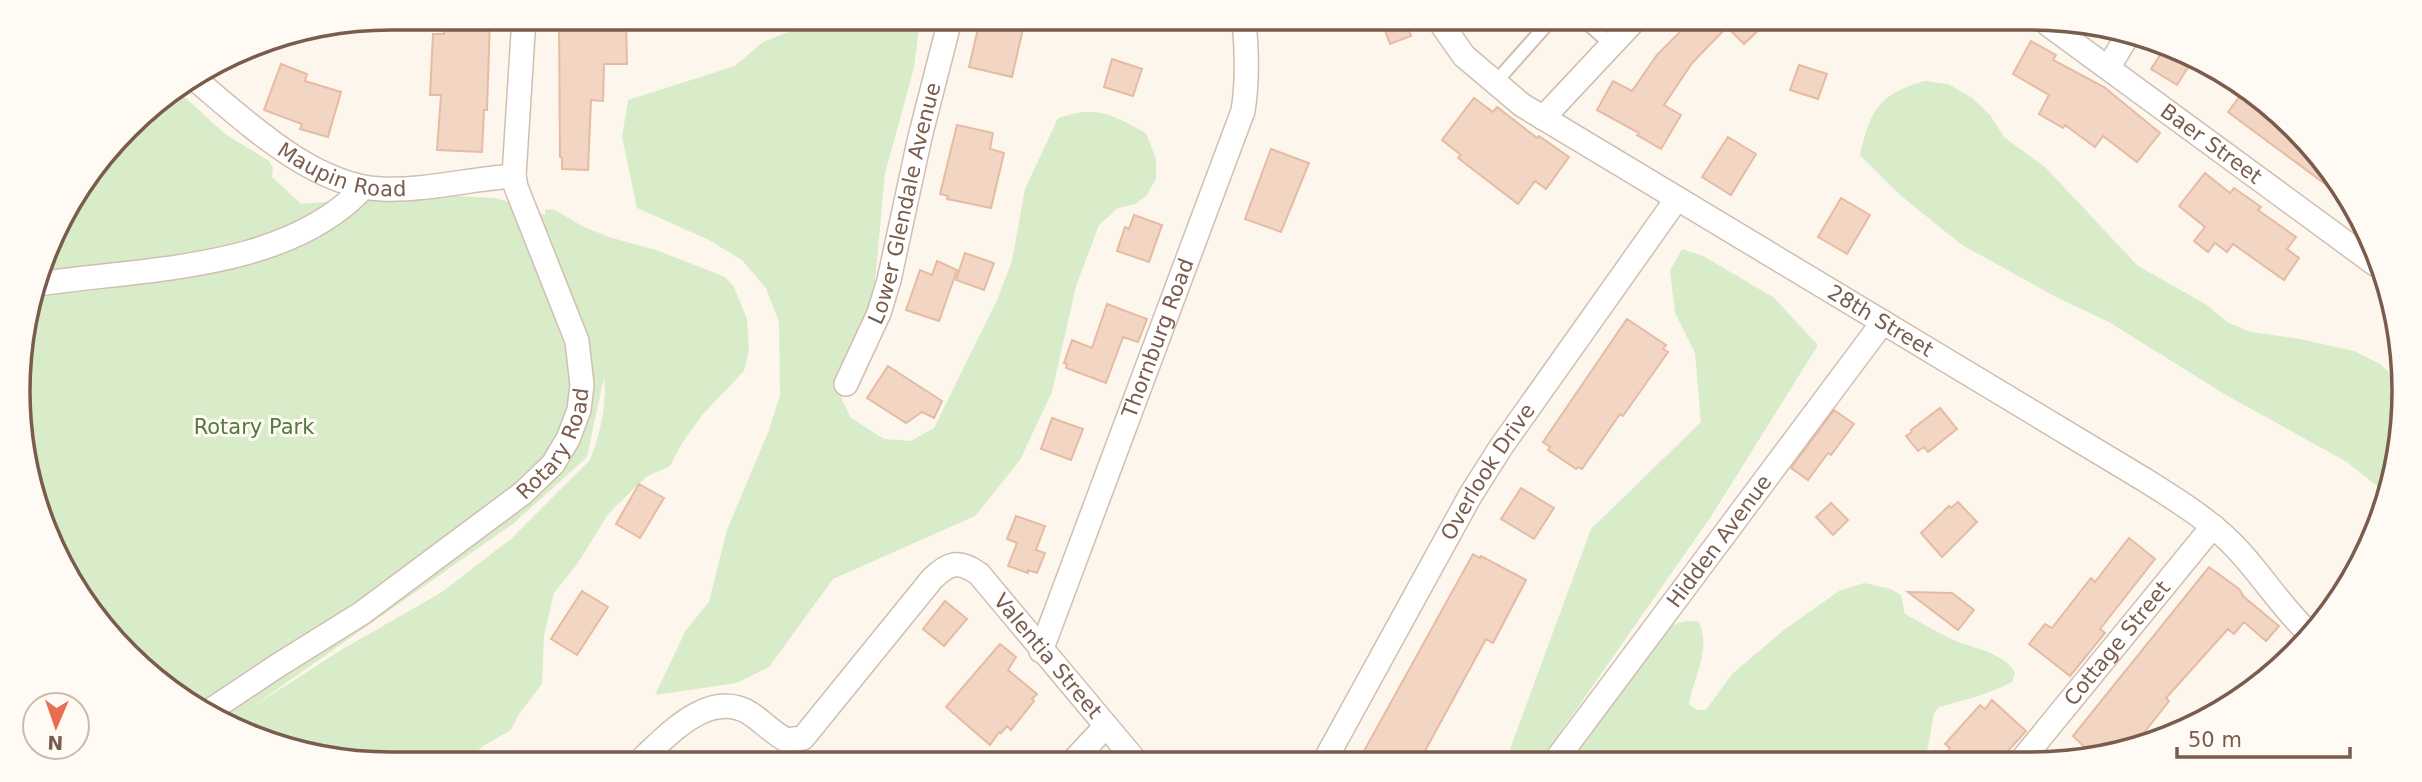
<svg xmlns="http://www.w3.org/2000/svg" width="2422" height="782" viewBox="0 0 2422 782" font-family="'DejaVu Sans',sans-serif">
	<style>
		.green { fill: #d8ecc9; fill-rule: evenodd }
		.building { fill: #f3d5c3; stroke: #e6bba3; stroke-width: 2 }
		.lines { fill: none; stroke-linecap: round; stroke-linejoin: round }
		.lane-casing { stroke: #d1beb0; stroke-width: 16 }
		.street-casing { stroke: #d1beb0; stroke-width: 26 }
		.lane { stroke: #fff; stroke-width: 12 }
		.street { stroke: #fff; stroke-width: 23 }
		.labels { text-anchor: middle; stroke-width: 6; stroke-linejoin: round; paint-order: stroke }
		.street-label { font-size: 21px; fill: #7a5c4d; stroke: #fffaf3 }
		.park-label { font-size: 21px; fill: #537a41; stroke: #fffaf3 }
		.rim { fill: none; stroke: #7a5c4d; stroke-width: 3.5 }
	</style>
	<rect width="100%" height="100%" fill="#fdf6ec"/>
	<path class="green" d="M821,19l99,1 -6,48 -29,105 -13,141 -30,65v21l9,18 33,21 27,2 23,-13 64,-130 14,-37 13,-72 33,-71c39,-13 53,-4 88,15l10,26v20l-10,17 -11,8 -17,4 -19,17 -23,61 -24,106 -32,68 -45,56 -142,63 -64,88 -32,16 -82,12 31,-65 23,-28 18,-72 42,-100 11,-35 -1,-73 -13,-34 -24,-28 -35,-21 -70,-31 -15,-71 6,-37 107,-34 28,-24z
		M1925,81l23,3 23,13 19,18 14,22 42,31 92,98 69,39 20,17 24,10 49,7 54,12 26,13 17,16v84l-11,29 -39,-31 -121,-67 -117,-73 -53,-25 -94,-52 -62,-50 -40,-40c10,-45 20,-62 65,-74z
		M177,90l48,44 44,27 4,7 -1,9 29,27 116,-10 79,4 49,17v-5l8,-1 29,17 27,11 50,14 66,26 9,10 13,32 2,31 -5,21 -42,44 -20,28 -12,23 -24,11 -38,37 -30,49 -24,30 -10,43 -2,48 -23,30 -8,16 -28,16 -14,12 -151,-1 -134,-55 -103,-103 -51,-112 -9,-144 35,-118 88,-115zM604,377c3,27 -4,60 -15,84l-77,77 -70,54 -101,58 -95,61 268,-188 73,-66z
		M1682,249l21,7 70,41 45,48 -106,170 -171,245h-35l85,-231 110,-107 -6,-69 -20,-40 -5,-42z
		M1864,583l27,6 10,6 4,19c14,8 29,16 44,24 20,10 55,13 66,35l-3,9c-22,12 -48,18 -73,25l-5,6 -6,35 -9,13 -347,-1v-12l37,-39 8,-17 47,-61c11,-8 21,-12 35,-9 12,29 -5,54 -10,82l8,6h9l26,-36 52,-44 55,-39z"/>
	<path class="building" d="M445,18h45l-3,92h-3l-2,42 -45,-2 4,-55h-11l3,-61h11z
		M559,18h67l1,46h-23l-1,37 -12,-1 -3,70 -26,-1v-11l-2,-1z
		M980,20h45l-13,57 -43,-10z
		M1382,22h24l5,14 -21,8z
		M1689,23h77l-22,21 -17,-17 -35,36 -28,42 17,10 -20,34 -24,-14 2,-2 -42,-23 16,-29 19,10 25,-36z
		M2031,41l25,14 -3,5 51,27 56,46 -23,29 -34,-26 -8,11 -30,-22 -2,3 -24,-14 10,-19 -36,-21z
		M2164,49l28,12 -15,24 -26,-16z
		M1112,59l30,10 -9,27 -29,-9z
		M281,64l26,10 -2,7 36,11 -13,45 -28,-8 2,-5 -38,-14z
		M1799,65l28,9 -9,25 -28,-9z
		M2246,88l96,96 -6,8 -108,-80z
		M1474,98l19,14 4,-5 40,31 2,-2 30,21 -23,32 -11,-8 -17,23 -60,-46 3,-3 -19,-15z
		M957,125l36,8 -3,16 14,4 -13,55 -44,-9 1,-3 -8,-2z
		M1728,137l28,17 -25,41 -29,-18z
		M1271,149l38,14 -28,69 -36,-13z
		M2205,173l25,20 4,-5 27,19 -3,3 38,27 -9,12 12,9 -15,22 -51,-36 -6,8 -12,-9 -7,9 -14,-11 11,-14 -26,-21z
		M1841,198l29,17 -23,39 -29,-17z
		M1134,215l28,10 -13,37 -32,-11 8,-24 4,2z
		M965,253l29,10 -10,27 -28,-10z
		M937,261l20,9 -18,51 -33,-11 14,-40 12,5z
		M1107,304l40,15 -9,23 -15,-5 -17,46 -40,-15 1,-4 -3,-1 8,-23 20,8z
		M1627,319l39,26 -3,4 5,3 -45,64 -3,-2 -38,55 -4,-2 -2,2 -28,-19 2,-3 -7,-5z
		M888,366l54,35 -8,17 -12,-6 -16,11 -39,-25z
		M1940,408l17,21 -29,23 -4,-5 -6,4 -12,-15 6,-4 -1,-2z
		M1834,410l20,14 -23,31 -3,-2 -20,27 -17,-12z
		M1052,418l31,11 -12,31 -30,-11z
		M639,484l25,14 -24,40 -24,-14z
		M1521,488l33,20 -20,31 -33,-20z
		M1958,502l19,20 -35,35 -21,-24 28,-27 2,2z
		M1831,503l17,17 -15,15 -17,-18z
		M1016,516l29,10 -9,24 9,3 -8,20 -9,-3v3l-20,-7 9,-23 -10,-4z
		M2129,538l26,21 -55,70 5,4 -35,43 -41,-32 16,-20 7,4 39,-50 4,4z
		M1473,554l7,4 1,-2 45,24 -33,63 -7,-4 -66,121h-61z
		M2209,567l30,22 5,8 35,29 -13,15 -22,-19 -10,12 -6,-5 -62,69 3,3 -34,43 -40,13 -22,-21z
		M582,591l26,16 -31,48 -26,-16z
		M1908,592l44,1 22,17 -16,20z
		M945,601l22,18 -23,27 -21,-17z
		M1000,644l16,13 -8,13 29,24 -5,5 2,2 -23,29 -4,-4 -6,7 -2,-1 -9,13 -44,-38z
		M1992,700l34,31 -27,30h-44l-9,-8 4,-5 -5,-4 35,-39 5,4z"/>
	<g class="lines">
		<defs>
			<path id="lane" d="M1587,23l24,21
				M1494,84l55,-62"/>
			<g id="street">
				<path id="s1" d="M1440,22l24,34 58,49 623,375c33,21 68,42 94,71 24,26 44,58 70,82"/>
				<path id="s2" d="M2049,25l326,239"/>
				<path d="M2108,68l20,-33"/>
				<path id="s3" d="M195,79c50,42 118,107 186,110 44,2 89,-10 133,-13"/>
				<path d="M1543,118l89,-95"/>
				<path d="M38,284c106,-16 247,-13 325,-96"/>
				<path id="s4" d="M846,384l33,-71 10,-33 31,-143 30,-117"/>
				<path id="s5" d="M1041,651l202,-540c5,-31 4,-59 1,-90"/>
				<path id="s6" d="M208,712l69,-46 85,-53 161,-120 30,-29 15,-25 11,-29 3,-25 -5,-44 -61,-154 -2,-11 10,-158"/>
				<path id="s7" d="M643,758c27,-25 68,-70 108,-44 12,8 22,19 35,26l17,-2 129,-159c16,-16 27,-20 47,-5l155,185"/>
				<path d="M1075,759l31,-33"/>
				<path id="s8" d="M1325,760l145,-264 31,-49 175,-247"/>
				<path id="s9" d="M1556,760l327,-438"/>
				<path id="s10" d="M2021,761l192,-235"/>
			</g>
		</defs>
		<use href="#lane" class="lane-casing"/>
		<use href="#street" class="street-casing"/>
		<use href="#lane" class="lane"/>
		<use href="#street" class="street"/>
	</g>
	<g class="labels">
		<g class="street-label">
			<text dy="7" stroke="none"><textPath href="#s2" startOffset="201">Baer Street</textPath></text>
			<text dy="7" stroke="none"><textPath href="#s3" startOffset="177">Maupin Road</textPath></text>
			<text dy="7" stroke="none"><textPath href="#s4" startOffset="191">Lower Glendale Avenue</textPath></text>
			<text dy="7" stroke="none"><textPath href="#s1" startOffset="536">28th Street</textPath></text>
			<text dy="7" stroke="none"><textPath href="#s5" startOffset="334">Thornburg Road</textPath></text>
			<text dy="7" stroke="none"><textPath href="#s6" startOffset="444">Rotary Road</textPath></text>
			<text dy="7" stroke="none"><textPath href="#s8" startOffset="331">Overlook Drive</textPath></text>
			<text dy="7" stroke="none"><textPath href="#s9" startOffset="273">Hidden Avenue</textPath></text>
			<text dy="7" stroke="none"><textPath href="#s10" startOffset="152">Cottage Street</textPath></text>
			<text dy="7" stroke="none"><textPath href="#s7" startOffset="553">Valentia Street</textPath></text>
		</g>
		<g class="park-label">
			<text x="254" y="434">Rotary Park</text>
		</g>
	</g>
	<path d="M0 0H2422V782H0ZM391 30H2031A361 361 0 0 1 2392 391V391A361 361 0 0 1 2031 752H391A361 361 0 0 1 30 391V391A361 361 0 0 1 391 30Z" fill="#fffaf3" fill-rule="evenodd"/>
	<path class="rim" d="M391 30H2031A361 361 0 0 1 2392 391V391A361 361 0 0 1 2031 752H391A361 361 0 0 1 30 391V391A361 361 0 0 1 391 30Z"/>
	<g transform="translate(56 726) rotate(182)"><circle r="33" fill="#fffaf3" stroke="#cabbb1" stroke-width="2"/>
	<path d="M0-5L12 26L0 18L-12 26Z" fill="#e76f51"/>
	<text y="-10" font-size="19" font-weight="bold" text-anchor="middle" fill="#7a5c4d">N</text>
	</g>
	<path d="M2177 747v10h173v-10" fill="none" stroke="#7a5c4d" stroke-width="3.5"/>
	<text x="2188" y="747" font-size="21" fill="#7a5c4d" stroke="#fffaf3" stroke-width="5" paint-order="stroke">50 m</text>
</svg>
